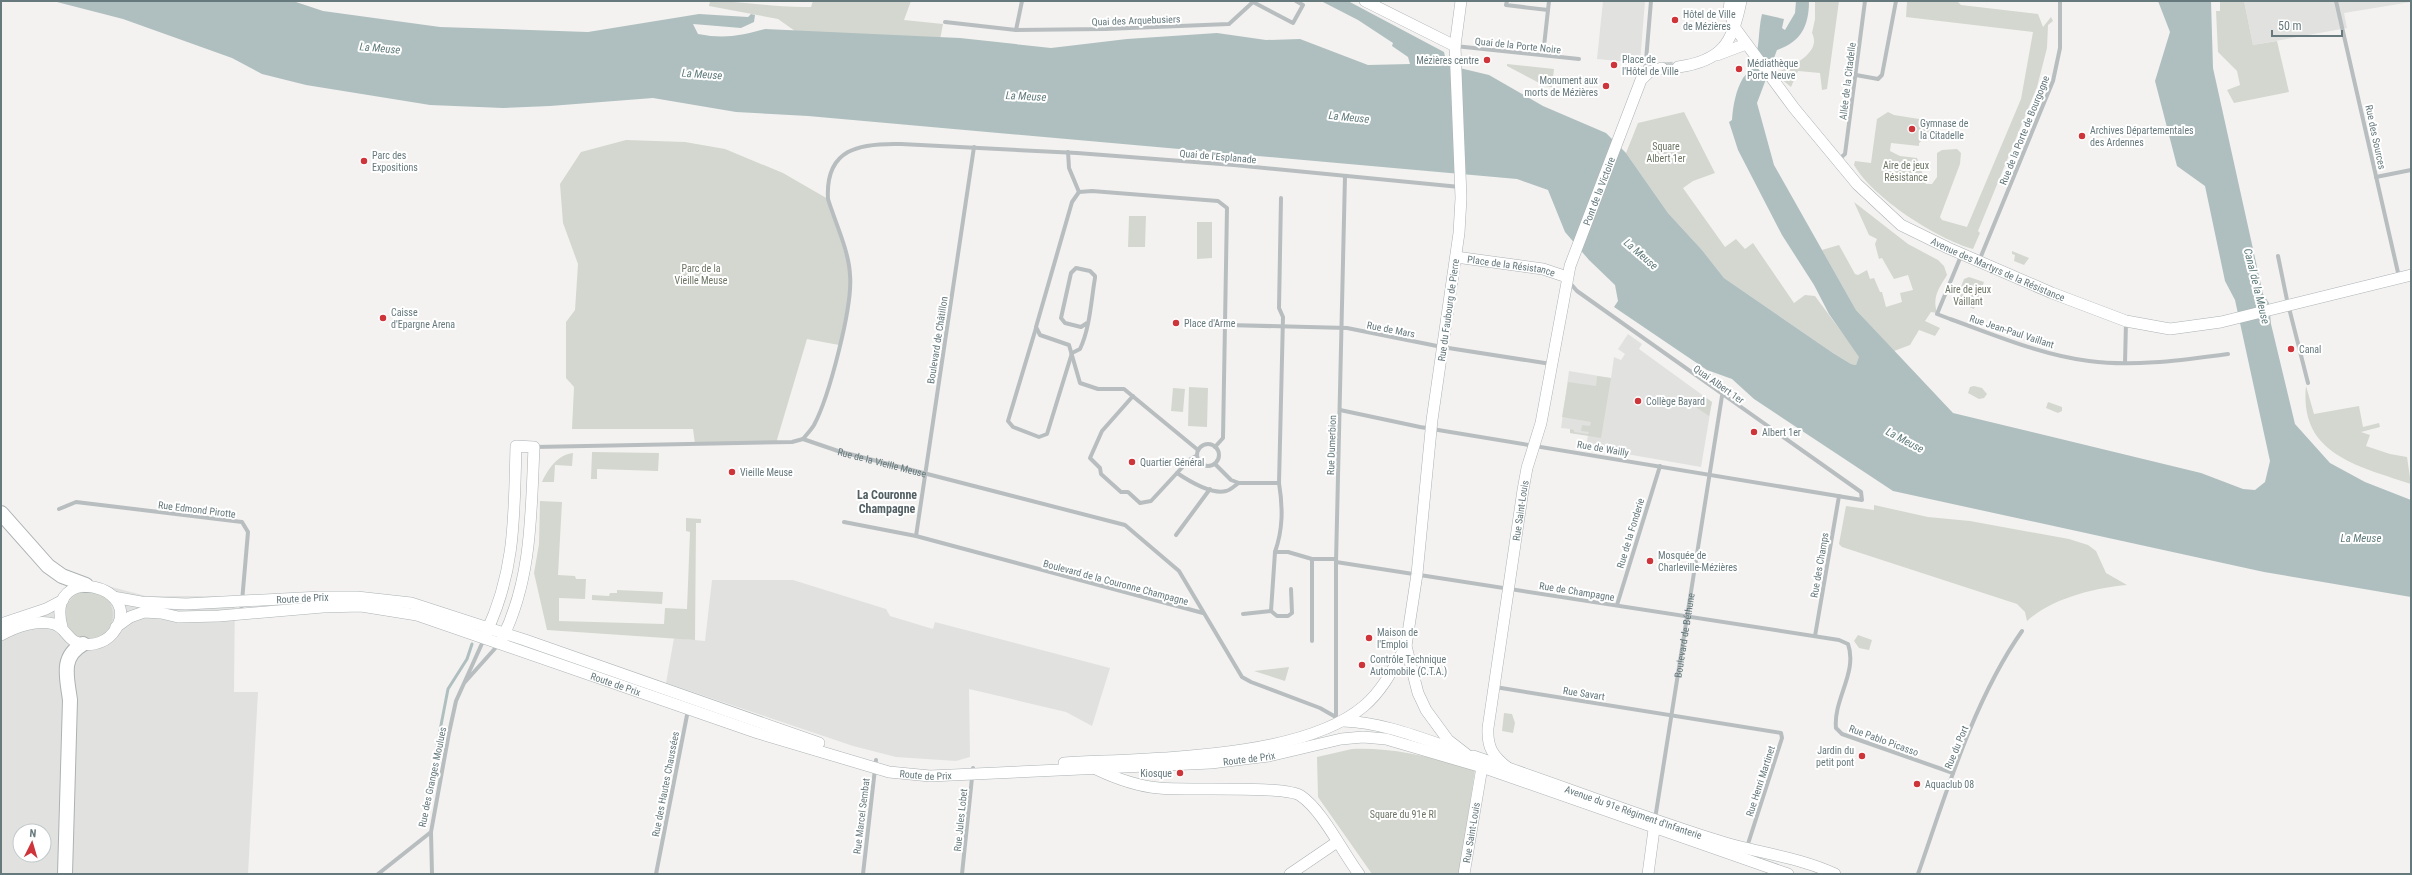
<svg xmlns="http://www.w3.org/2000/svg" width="2412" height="875" viewBox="0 0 2412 875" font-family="'Roboto Condensed',sans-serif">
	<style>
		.built { fill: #e1e2e0; fill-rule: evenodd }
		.green { fill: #d4d7cf }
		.water { fill: #afbfbf }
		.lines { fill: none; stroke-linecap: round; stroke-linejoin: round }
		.stream { stroke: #afbfbf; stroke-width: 3 }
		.secondary-tunnel { stroke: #c9cece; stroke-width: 11; stroke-dasharray: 11 5.5; stroke-linecap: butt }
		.secondary-casing { stroke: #abb2b4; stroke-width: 12 }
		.highway-casing { stroke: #acb1b2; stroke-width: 16 }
		.street { stroke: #b8bebf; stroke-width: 4 }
		.secondary { stroke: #fff; stroke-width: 11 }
		.highway { stroke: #fff; stroke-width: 14 }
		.poi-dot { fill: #ce353a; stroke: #fff; stroke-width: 1.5 }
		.labels { text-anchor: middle; stroke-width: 4; stroke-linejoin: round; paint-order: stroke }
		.poi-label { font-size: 10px; fill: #66797d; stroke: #fff; text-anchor: start }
		.street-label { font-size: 10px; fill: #66797d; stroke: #fff }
		.park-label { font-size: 10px; fill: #6c7564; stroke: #fff }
		.water-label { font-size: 11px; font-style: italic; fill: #617b7b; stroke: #fff }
		.quarter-label { font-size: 12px; font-weight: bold; fill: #526063; stroke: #fff }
	</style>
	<rect width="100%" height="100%" fill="#f3f2f0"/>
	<path class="built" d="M1603,1h42l-5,62 -43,-4z
		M2244,1h167v1l-67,11 3,15 -94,17z
		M1628,334l14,10 -3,5 73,53 -11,65 -115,-20 2,-12 -18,-2v-4l-9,-1 8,-57 42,7 3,-21 7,3 4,-6 -7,-5z
		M85,580l61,16h89l-1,96h24l-10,182h-247v-256l50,-14zM20,831h24v24h-24z
		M712,580h81l93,29 4,7 43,13 2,-7 175,46 -18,58 -26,-14 -97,-23 1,68 -14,4 -60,-4 -43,-11 -187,-63 8,-45 31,3z"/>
	<path class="green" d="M710,1c34,0 67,7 101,6l2,-6h98l-7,19 39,4 -4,21 -127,-2 -34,-24 -69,-13z
		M1815,1h24l-12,88 -5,1 -2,-17 -22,-2 -7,16 -11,-9 -2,-6c15,-6 44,-20 34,-39l3,-14z
		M1907,1h50l4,4 77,9 5,13 8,-10 2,4 -5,4 -1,23 -10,39 -59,144 2,2 -7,16c-36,-10 -100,-51 -119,-84l1,-4 16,2 6,-44 11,-7 6,3 38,6 -2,18 -5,-1 -6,5v3l-28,-3 -1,8 10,5 17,2 9,26h6l5,-7v-24l5,-3 15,-1 4,4 -1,11 -20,53 2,3 25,7 54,-128 12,-67 -127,-15z
		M2220,1h24l9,44 24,-4 12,51 -55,11 -7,-13 13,-5 -3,-14 -19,-19 -2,-41h4z
		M1507,64l47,5 -2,18 -7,-1 -38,-20z
		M1684,112l31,61 -22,8 -10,7 42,59 11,-8 9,10 8,-6 41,60 11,-8 10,1 45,61 -4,8 -5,-1 -18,-11 -109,-75 -22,-28 -34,-37 -42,-60 12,-30z
		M626,140l59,2 40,7 58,24 45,26 19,62 4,25 -12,59 -32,-6 -31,104 -81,1 -2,-15h-121l2,-42 -8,-9v-56l9,-12 3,-46 -15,-41 -3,-39 21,-32z
		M1854,202l54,42 30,16 6,6 3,9c-8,13 -15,22 -10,38l-6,-1 -6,9 15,7 -5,8 -16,-6 -9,15 -16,6 -38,-41 -34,-60 17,-5 16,29 3,1 9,-5 3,9 4,-1 6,14h2l4,15 16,-5 -2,-9 13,-3 -5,-15 -14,4 -12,-21 -3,1 -4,-15 2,-5 -8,-4z
		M1129,216h17l-1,31h-17z
		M1197,222h15v36l-15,1z
		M2012,251l17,7 -5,7 -10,-4 1,-6 -3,-1z
		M1969,277l15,5 -10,27 -14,-6 -4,-4 8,-20z
		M1597,376l14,2 -10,60 -31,-5v-4l4,1v2l14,2 1,-2 -8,-1 1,-6 8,1 1,-4 -29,-5 6,-35 28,4z
		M1974,386l8,2 5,6 -3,4 -5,1 -11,-6 2,-6z
		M2306,386l8,28 45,-8 4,21 16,-4 1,4 -19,5 9,3 -4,11 24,8 17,3 4,27c-52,-18 -112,-29 -105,-98z
		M1189,387l19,1 -1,39 -19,-1z
		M1173,388l12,1 -2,23 -12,-1z
		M1702,395l10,7 -3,14 -15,-10z
		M2048,402l14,5v4l-4,2 -12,-5z
		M592,452l67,1 -1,18 -61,-2v10h-6z
		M573,453l-1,13 -17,-1 -1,17h-12c6,-13 15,-27 31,-29z
		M540,501l22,1 -4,73 17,1 1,3h10l-1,20 -26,-1v23l105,3 1,-16 22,1 3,-77 -4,-1v-13l15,1v4h-5l-1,117 -148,-10 -13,-57 5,-29z
		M1874,505l54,12 42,4 99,18 19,6 8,6 10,22 21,12c-32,3 -75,13 -100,36l-2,-9 -8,-8 -175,-57 -3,-3 7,-38 28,4z
		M617,590l46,2 -1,12 -70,-4v-5l17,1 1,-3h7z
		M65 615a24 24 0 1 1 48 0a24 24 0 1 1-48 0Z
		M1858,635l14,5 -3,10 -10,-2 -5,-7z
		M1289,667l-4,14 -31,-10z
		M1504,713l8,1 3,9 -2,10 -11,-2z
		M1352,749c42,-2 83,9 123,21l-16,104h-87l-54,-77 -1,-40z"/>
	<path class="water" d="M53,1h240l30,10 117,16 148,5 111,-18 49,3 3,-3 4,1 -1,7 -13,6 -48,-4 5,10c26,5 42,2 67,-5l195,9 91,10 76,-9 90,-6 49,7 34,-1 68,26 42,-1 -2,-7 -16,-11 1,-3 -35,-23 -37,-19h27l96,51 3,13 42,10 54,31 63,27 20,20 42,60 34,37 22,28 109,75 18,11 5,1 3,-8 -30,-43 -15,-29 -32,-50 -44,-85 -9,-28 3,-2c1,-15 4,-30 11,-42 4,-5 10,-10 11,-15 6,-16 4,-33 8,-49l22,5 -2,9 3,2 10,-17 1,-12h13c0,25 -8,41 -32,49l-20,53 17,62 82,145 97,103 248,60 42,16 12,1 10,-8 5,-21 -35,-161 -10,-19 -20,-95 -28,-20 -22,-85 15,-49 -12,-31h53l2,67 50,226 6,9 2,21 24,100 35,39 35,19 46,18v97l-147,-25 -371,-81 -139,-92 -22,-20 -25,-9 -93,-63 4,-6 -3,-16 -26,-25 -24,-28 -17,-42 -31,-11 -709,-63 -72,-4 -83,-14 -103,8 -47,2 -73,-3 -124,-20 -44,-11 -30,-16 -109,-39z"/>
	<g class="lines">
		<path class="stream" d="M436,751l12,-62 19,-30 5,-15"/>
		<path class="secondary-tunnel" d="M1662,68l16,-1"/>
		<defs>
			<g id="secondary">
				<path d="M1365,1l90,45"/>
				<path d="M1461,1l-6,45 6,152 -2,35 -27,187 -15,154 -11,72 12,47 8,17 22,30 27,21"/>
				<path id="s3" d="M1730,1l-1,10 6,17 59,80 63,76 44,41 47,23 104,45 74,28 44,8 51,-7 190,-47"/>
				<path d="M1717,55l29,-11"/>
				<path d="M1678,67c44,-6 55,-24 63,-66"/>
				<path id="s4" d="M1456,257l87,12 24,8"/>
				<path id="s5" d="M113,597l28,5 45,2 134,-7h37l54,6 114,37 294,103"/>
				<path d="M1,624l45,-15 17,-9"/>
				<path id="s6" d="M116,627l14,-10 14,-5 17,1 17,4 41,-1 104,-9 38,-1 56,9 341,118 131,39 41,4 281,-13 58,-7 72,-17 22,-2 23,2 96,28 306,107"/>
				<path d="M486,633c30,-63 28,-119 30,-187l18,1c-3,66 -2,132 -32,192"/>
				<path d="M1,635c14,-8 36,-16 53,-11 10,3 11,11 20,17 13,7 30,3 39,-8 36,-47 -69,-73 -51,-6"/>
				<path d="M1343,721c38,1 78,17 113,29"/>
				<path id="s7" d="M1473,756c81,27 161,58 243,84 39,13 81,16 119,34"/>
				<path d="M1064,763c82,-5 237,-3 300,-57 19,-16 30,-39 42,-60"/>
				<path id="s8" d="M1508,768c-15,-12 -21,-20 -20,-40l35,-238 4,-22 14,-45 29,-157 71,-186 8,-8 13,-4"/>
				<path d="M1096,769c21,10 40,17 63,19 26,3 126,-3 142,8 21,14 42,57 58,78"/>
				<path d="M1290,874l47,-32"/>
				<path id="s9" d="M1464,874l18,-107"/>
				<path d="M1648,874l7,-52"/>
			</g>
			<path id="highway" d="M1,513l47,53 14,10 24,9
				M65,874l5,-174c-3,-23 -10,-43 13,-56"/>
		</defs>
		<use href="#secondary" class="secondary-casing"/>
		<use href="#highway" class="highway-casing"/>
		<g class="street">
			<path d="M1507,1l-1,4 42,5"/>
			<path d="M2336,1l63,276"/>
			<path d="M945,22l71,8 89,-1 124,-5 24,-22 40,21 10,-18 -7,-4"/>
			<path d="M1016,30l6,-29"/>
			<path d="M1455,46l124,13"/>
			<path d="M1543,55l6,-54"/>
			<path d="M1645,72l6,-71"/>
			<path d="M1856,75l22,4 4,-4 14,-74"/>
			<path d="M1068,152l1,16 10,24"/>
			<path d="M1838,160l7,-6 20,-153"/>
			<path d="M2376,177l35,-7"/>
			<path d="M1961,256l-24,58 13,5c45,16 91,36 139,42 46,6 93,-1 139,-7"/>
			<path d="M2278,256l9,44 21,83"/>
			<path d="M1979,261l74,-180 7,-33v-47"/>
			<path d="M1227,325l120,3 95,19 109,17"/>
			<path d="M1036,328l-28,93 5,6 26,10 8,-3 25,-81 8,-4c10,-21 11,-48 15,-71v-2l-5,-5 -14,-3 -5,5 -10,45 4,5 16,4 6,-4"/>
			<path d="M2125,363l1,-41"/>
			<path d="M1133,396l-31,35 -12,27 10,10 1,6 20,18h7l12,11 11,-2 38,-41 7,-4"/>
			<path d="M1340,410l80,17 442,73 -1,-8 -284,-201 -7,-8"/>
			<path d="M803,439c4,-5 8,-9 11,-14 15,-28 39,-119 36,-150 -1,-24 -15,-53 -22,-76 -3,-51 32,-56 73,-55l176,9 157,12 226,22"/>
			<circle cx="1208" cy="455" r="11"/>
			<path id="s1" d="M535,447l257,-5 11,-3 35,12 287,74 54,46 63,106 9,5 69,26 21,12"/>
			<path d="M1198,450l-74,-61h-26l-18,-6 -11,-38 -29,-10 -4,-8 36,-125 7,-10 13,-1 126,10 9,7 -4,230 -8,9"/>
			<path d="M1215,464l16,16 8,3h40l4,-166 -4,-9 2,-110"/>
			<path d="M1177,473c12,8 34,22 49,18 5,-1 9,-6 13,-8"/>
			<path d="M59,509l17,-7 166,20 6,10 -7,81"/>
			<path d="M844,522l72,14 287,77"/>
			<path d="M1176,535l34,-46"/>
			<path d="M916,536l58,-389"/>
			<path d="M1275,552c8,-23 8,-44 4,-69"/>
			<path d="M1336,562l503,78 9,4c10,28 -15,56 -12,84l6,6 111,39"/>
			<path d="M1291,589l1,24 -4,3h-11l-6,-5 4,-59h13l24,7"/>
			<path d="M1617,605l43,-139"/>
			<path d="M1243,614l28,-3"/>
			<path d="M1815,636l24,-140"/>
			<path d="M1312,641v-82h24"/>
			<path d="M465,682l34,-38"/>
			<path d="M1495,687l286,46 1,5 -35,109"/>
			<path d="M1336,715v-153l9,-386"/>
			<path id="s2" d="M1655,819l67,-423"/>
			<path d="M378,874l53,-42"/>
			<path d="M432,874l-1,-42 18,-99 7,-32 28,-62"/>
			<path d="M656,874l32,-164"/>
			<path d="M863,874l13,-114"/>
			<path d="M962,874l11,-106"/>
			<path d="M1918,874c28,-80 55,-173 104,-243"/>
		</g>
		<use href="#secondary" class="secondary"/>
		<use href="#highway" class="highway"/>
	</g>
	<g class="poi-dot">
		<circle cx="1675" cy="20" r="4"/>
		<circle cx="1487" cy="60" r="4"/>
		<circle cx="1614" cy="65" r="4"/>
		<circle cx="1739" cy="69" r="4"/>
		<circle cx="1606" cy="86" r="4"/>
		<circle cx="1912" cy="129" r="4"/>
		<circle cx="2082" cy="136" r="4"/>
		<circle cx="364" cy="161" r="4"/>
		<circle cx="383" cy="318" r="4"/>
		<circle cx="1176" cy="323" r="4"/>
		<circle cx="2291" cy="349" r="4"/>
		<circle cx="1638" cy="401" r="4"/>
		<circle cx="1754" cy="432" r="4"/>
		<circle cx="1132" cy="462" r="4"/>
		<circle cx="732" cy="472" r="4"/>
		<circle cx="1650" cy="561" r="4"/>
		<circle cx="1369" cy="638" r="4"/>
		<circle cx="1362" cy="665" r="4"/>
		<circle cx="1862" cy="756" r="4"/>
		<circle cx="1180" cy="773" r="4"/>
		<circle cx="1917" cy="784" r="4"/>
	</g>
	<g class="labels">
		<g class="poi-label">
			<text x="1683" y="18">Hôtel de Ville<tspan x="1683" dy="12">de Mézières</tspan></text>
			<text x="1622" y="63">Place de<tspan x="1622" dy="12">l'Hôtel de Ville</tspan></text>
			<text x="1479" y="64" text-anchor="end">Mézières centre</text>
			<text x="1747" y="67">Médiathèque<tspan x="1747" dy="12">Porte Neuve</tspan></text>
			<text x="1598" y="84" text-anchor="end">Monument aux<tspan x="1598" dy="12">morts de Mézières</tspan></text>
			<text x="1920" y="127">Gymnase de<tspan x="1920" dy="12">la Citadelle</tspan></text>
			<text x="2090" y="134">Archives Départementales<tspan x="2090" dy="12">des Ardennes</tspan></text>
			<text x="372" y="159">Parc des<tspan x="372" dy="12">Expositions</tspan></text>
			<text x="391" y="316">Caisse<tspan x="391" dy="12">d'Epargne Arena</tspan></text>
			<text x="1184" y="327">Place d'Arme</text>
			<text x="2299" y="353">Canal</text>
			<text x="1646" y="405">Collège Bayard</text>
			<text x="1762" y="436">Albert 1er</text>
			<text x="1140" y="466">Quartier Général</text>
			<text x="740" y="476">Vieille Meuse</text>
			<text x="1658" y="559">Mosquée de<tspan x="1658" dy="12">Charleville-Mézières</tspan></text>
			<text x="1377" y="636">Maison de<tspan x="1377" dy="12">l'Emploi</tspan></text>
			<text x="1370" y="663">Contrôle Technique<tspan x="1370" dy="12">Automobile (C.T.A.)</tspan></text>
			<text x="1854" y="754" text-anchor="end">Jardin du<tspan x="1854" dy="12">petit pont</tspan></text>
			<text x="1172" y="777" text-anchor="end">Kiosque</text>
			<text x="1925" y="788">Aquaclub 08</text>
		</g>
		<g class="street-label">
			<text transform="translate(1136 20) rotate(-2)" y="4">Quai des Arquebusiers</text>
			<text transform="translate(1518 45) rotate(6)" y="4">Quai de la Porte Noire</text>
			<text transform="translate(1847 81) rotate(-83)" y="4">Allée de la Citadelle</text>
			<text transform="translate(2024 130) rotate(-68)" y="4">Rue de la Porte de Bourgogne</text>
			<text transform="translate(2376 137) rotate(78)" y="4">Rue des Sources</text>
			<text transform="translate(1218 156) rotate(5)" y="4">Quai de l'Esplanade</text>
			<text dy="4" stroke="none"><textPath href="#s8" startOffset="597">Pont de la Victoire</textPath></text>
			<text dy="4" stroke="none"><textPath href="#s4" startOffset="56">Place de la Résistance</textPath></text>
			<text dy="4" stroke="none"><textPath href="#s3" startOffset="393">Avenue des Martyrs de la Résistance</textPath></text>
			<text transform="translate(1448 310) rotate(-82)" y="4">Rue du Faubourg de Pierre</text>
			<text transform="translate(1391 329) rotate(11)" y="4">Rue de Mars</text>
			<text transform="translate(2012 331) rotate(18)" y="4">Rue Jean-Paul Vaillant</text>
			<text transform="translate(937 340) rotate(-81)" y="4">Boulevard de Châtillon</text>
			<text transform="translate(1719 384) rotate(35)" y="4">Quai Albert 1er</text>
			<text transform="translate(1331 445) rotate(-88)" y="4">Rue Dumerbion</text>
			<text transform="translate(1603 448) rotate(10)" y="4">Rue de Wailly</text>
			<text dy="4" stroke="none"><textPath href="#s1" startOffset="351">Rue de la Vieille Meuse</textPath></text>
			<text transform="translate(197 509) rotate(7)" y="4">Rue Edmond Pirotte</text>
			<text dy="4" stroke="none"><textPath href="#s8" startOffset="267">Rue Saint-Louis</textPath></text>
			<text transform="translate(1630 533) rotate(-73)" y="4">Rue de la Fonderie</text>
			<text transform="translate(1819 565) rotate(-80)" y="4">Rue des Champs</text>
			<text transform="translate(1116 582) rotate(15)" y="4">Boulevard de la Couronne Champagne</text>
			<text transform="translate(1577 591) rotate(9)" y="4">Rue de Champagne</text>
			<text dy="4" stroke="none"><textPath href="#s5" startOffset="190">Route de Prix</textPath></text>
			<text dy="4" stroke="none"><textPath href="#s2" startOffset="186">Boulevard de Béthune</textPath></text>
			<text dy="4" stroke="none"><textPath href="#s6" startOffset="517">Route de Prix</textPath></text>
			<text transform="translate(1584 693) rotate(9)" y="4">Rue Savart</text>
			<text transform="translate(1884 740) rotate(20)" y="4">Rue Pablo Picasso</text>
			<text transform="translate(1956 747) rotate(-67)" y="4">Rue du Port</text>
			<text dy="4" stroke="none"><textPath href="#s6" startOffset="1165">Route de Prix</textPath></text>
			<text dy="4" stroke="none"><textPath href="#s6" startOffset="841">Route de Prix</textPath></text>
			<text transform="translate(432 777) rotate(-78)" y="4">Rue des Granges Moulues</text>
			<text transform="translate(1760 781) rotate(-72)" y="4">Rue Henri Martinet</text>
			<text transform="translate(665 784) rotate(-79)" y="4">Rue des Hautes Chaussées</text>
			<text dy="4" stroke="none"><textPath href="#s7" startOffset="170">Avenue du 91e Régiment d'Infanterie</textPath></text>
			<text transform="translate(861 816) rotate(-83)" y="4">Rue Marcel Sembat</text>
			<text transform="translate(960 820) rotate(-84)" y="4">Rue Jules Lobet</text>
			<text dy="4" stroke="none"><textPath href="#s9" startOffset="42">Rue Saint-Louis</textPath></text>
		</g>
		<g class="park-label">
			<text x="1666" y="150">Square<tspan x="1666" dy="12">Albert 1er</tspan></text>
			<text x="1906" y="169">Aire de jeux<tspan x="1906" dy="12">Résistance</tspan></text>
			<text x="701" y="272">Parc de la<tspan x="701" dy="12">Vieille Meuse</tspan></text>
			<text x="1968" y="293">Aire de jeux<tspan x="1968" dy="12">Vaillant</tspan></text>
			<text x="1403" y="818">Square du 91e RI</text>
		</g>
		<g class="water-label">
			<text transform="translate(380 48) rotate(5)" y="4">La Meuse</text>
			<text transform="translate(702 74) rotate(4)" y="4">La Meuse</text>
			<text transform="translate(1026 96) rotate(3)" y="4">La Meuse</text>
			<text transform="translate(1349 117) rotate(6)" y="4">La Meuse</text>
			<text transform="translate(1641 254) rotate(41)" y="4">La Meuse</text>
			<text transform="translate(2257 286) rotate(76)" y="4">Canal de la Meuse</text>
			<text transform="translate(1905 440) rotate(28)" y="4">La Meuse</text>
			<text x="2361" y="542">La Meuse</text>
		</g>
		<g class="quarter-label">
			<text x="887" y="499">La Couronne<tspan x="887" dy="14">Champagne</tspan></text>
		</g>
	</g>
	<rect width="2412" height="875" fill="none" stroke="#66797d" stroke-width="4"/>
	<g transform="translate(32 843) rotate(5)"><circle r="19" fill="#ffffff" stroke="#c2c9cb"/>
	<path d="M0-3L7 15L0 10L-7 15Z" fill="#ce353a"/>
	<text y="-6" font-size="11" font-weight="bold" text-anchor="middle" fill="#66797d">N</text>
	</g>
	<path d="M2272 30v6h70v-6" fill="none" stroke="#66797d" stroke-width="2"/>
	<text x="2278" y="30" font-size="12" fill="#66797d" stroke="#ffffff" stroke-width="3" paint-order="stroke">50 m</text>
</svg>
